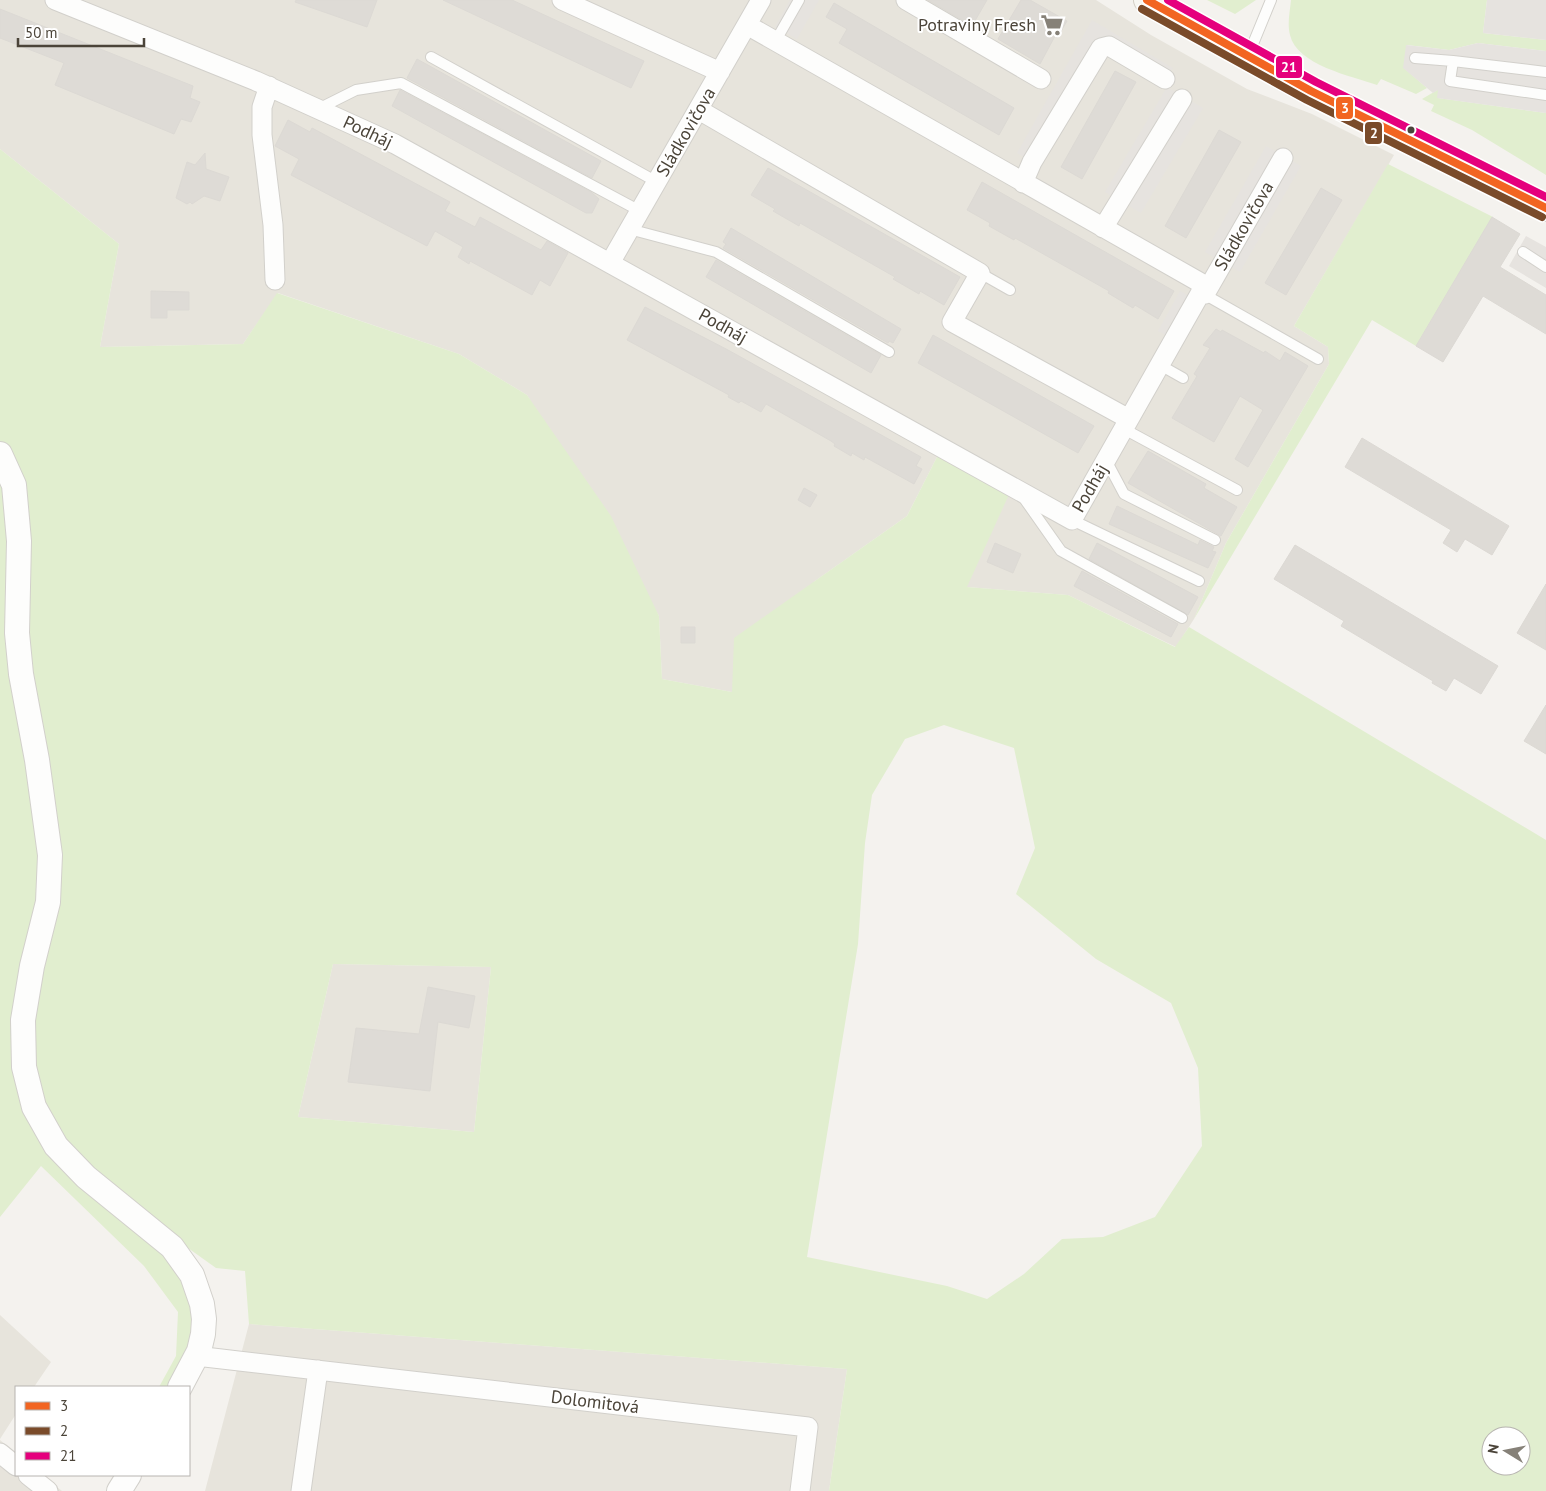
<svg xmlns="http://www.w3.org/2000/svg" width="1546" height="1491" viewBox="0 0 1546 1491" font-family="'PT Sans',sans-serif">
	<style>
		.residential { fill: #e7e4dc }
		.green { fill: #e1eecf; fill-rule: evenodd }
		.parking { fill: #e6e3df }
		.building { fill: #dedbd6; stroke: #dcd9d4 }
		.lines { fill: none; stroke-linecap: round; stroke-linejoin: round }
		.service-casing { stroke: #d2d0cb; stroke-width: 12 }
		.minor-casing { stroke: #d2d0cb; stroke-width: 21 }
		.tertiary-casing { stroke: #d2d0cb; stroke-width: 26 }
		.secondary-casing { stroke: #d3cfc5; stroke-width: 28 }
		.service { stroke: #fdfdfc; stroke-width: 10 }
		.minor { stroke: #fdfdfc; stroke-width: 19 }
		.tertiary { stroke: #fdfdfc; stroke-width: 24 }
		.secondary { stroke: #f7f6f1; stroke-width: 26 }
		.bus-1-casing { stroke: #fff; stroke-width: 11 }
		.bus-2-casing { stroke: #fff; stroke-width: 11 }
		.bus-3-casing { stroke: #fff; stroke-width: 11 }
		.bus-1 { stroke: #f26522; stroke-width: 8 }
		.bus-2 { stroke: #7a4b2a; stroke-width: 8 }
		.bus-3 { stroke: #e5007d; stroke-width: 8 }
		.bus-dot { fill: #4b4439; stroke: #fff; stroke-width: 2 }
		.labels { text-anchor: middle; stroke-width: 4; stroke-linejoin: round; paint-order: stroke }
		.poi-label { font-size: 18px; fill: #4b4439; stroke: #fff; text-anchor: end }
		.street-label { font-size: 18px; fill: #4b4439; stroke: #fff }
		.line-badge { stroke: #fff; stroke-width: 2 }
		.badge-label { font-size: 14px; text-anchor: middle; font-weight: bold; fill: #fff }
	</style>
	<rect width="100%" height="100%" fill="#f4f2ee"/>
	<path class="residential" d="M0,0h1096l55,35 96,54 65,25 82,41 -100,171 34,21 1,17 -103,179 -32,76 -18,28 -108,-52 -101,-8 -28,-134 -32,63 -92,65 -83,111 -70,-13 -3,-63 -132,-221 -68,-41 -181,-61 -35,51 -143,3 19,-103 -119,-95z
		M333,964l158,3 -17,165 -176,-15z
		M0,1315l51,47 -17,25h-18v27l-16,25z
		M249,1324l598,45 -18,122h-624z
		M0,1440l16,13v22h26l20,16h-62z"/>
	<path class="green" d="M1207,0h49l-21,14z
		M1291,0h196l-4,33 63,7v11l-68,-8 -29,7 -42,-5 -3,23 23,20 -11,6 -35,-15 -4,6c-26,-9 -80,-20 -87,-50 -3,-11 0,-24 1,-35z
		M1439,89l-1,9 108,15v62l-74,-45 -41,-19 3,-6 -12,-6z
		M0,149l119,95 -19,103 143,-3 34,-51 182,61 68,41 84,121 48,100 3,63 70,13 2,-54 173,-122 32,-63 72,37 -44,97 101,8 107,52 14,-20 357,213v651h-717l18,-122 -598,-45 -4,-53 -29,-3 -28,-20 -108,-91 -22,-25 -12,-23 -13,-47v-38l6,-41 19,-78 4,-40 -4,-33 -20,62 -9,47 -12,44 -6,33v22l4,34 12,43 141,139c21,30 35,59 20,97 -5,12 -13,23 -19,34h-10l17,-31 2,-44 -34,-46 -103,-100 -41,51zM944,725l70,23 21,100 -19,46 80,65 75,44 27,65 4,78 -47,71 -52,20 -41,2 -38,35 -37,25 -40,-13 -140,-29 51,-313 7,-101 7,-48 33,-56zM333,964l158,3 -17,165 -176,-15zM1491,1436h30v30h-30z
		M1388,164l105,53 -77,129 -44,-26 -178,299 32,-76 103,-179 -1,-17 -34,-21z"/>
	<path class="parking" d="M790,0h29l-22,39 -22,-12z
		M1487,0h59v40l-63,-7z
		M1092,20l81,48 -8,11 -56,-33 -77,116 -15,-9z
		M1478,43l68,8v62l-109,-15 1,-8 -5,3 -30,-25 3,-23 43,5z
		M1167,87l36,21 -62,105 -36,-21z
		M1266,146l35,20 -61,106 -35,-20z
		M1526,236l20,11v41l-37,-22z
		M1180,291l17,9 -23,40 -16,-9z"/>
	<path class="building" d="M296,0h81l-10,27 -72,-25z
		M443,0h69l132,61 -13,27z
		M928,0h59l-15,26z
		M1021,0h9l37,21 -10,17 -2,-2 -15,28 -42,-25z
		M834,3l180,105 -15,27 -160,-92 8,-14 -21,-12z
		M0,9l193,77 -3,12 10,4 -9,20 -10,-3 -7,15 -119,-49 9,-22 -64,-25z
		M417,59l184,102 -9,17 -185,-100z
		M1115,71l21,11 -54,97 -21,-12z
		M400,90l191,102 8,7 -7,14h-6l-194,-107z
		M288,120l22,12 2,-4 138,74 -5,9 30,16 5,-10 61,33 6,-9 21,12 -18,33 -10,-6 -8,15 -62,-34 -1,3 -11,-7 5,-10 -28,-16 -8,15 -136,-71 8,-16 -24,-13z
		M1219,130l22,12 -55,96 -21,-12z
		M205,153l1,16 23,8 -9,24 -16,-5 -12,8 -2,-2 -3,2 -11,-6 11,-36 8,3z
		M768,168l192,109 -16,28 -24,-14 -1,3 -26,-15 2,-2 -95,-54 -1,3 -26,-15 2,-2 -24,-14z
		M982,182l192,109 -16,28 -23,-14 -2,3 -25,-15 1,-2 -94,-53 -1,2 -25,-14 1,-3 -23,-13z
		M1321,188l21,12 -56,95 -21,-12z
		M1492,217l28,17 -20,33 46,28v39l-63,-38 -40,66 -27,-16z
		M731,228l170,101 -8,14 -4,-2 -1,2 -165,-95 3,-4 -3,-2z
		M716,260l165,95 -10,18 -165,-96z
		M151,291l38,1v18h-22v8h-16z
		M645,307l83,43 193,107 -5,9 6,3 -8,15 -49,-27 -1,3 -12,-7 -1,3 -17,-10 1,-2 -4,-3 -65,-37 -5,8 -20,-11 -2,2 -11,-6 1,-2 -102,-55z
		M1216,329l5,3 1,-2 42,23 1,-2 15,10 5,-9 23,14 -60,101 -13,-8 28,-49 -23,-14 -26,46 -42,-24 25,-42 -3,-2 16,-26 -7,-3z
		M933,335l161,91 -16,27 -160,-90z
		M1362,438l147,88 -17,29 -27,-16 -8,13 -14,-9 8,-13 -106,-63z
		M1148,451l58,33 -2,4 33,19 -16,29 -93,-53z
		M804,488l13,7 -7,12 -12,-7z
		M1117,506l81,39 2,-5 14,7 -2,4 4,1 -8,16 -99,-44z
		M995,543l26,11 -8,19 -26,-11z
		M1097,543l101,54 -10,18 -99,-56z
		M1295,545l203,121 -17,28 -27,-16 -8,13 -14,-8 1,-2 -92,-55 3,-5 -70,-42z
		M1082,571l96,53 -7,13 -97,-51z
		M1546,584v66l-29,-17z
		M681,627h14v16h-14z
		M1546,705v49l-22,-13z
		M428,987l47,9 -6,32 -31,-6 -8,69 -82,-9 8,-54 63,6z"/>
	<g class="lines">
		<defs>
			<path id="service" d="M775,42l24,-42
				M1248,56l23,-56
				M431,57l226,125
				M1415,58l38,3
				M1546,72l-93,-11 -3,20 96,14
				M318,109l38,-19 45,-7 239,128
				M629,229l87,23 173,100
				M1523,252l23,15
				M980,273l30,17
				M1202,293l116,66
				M1160,365l23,13
				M1124,429l113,61
				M1106,460l18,34 91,46
				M1023,497l38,54 121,67
				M1072,520l127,61"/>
			<path id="minor" d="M55,0l201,81 139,63 677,376 129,-228v-9l-454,-258
				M562,0l158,72
				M906,0l135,79
				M269,86l-7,21v28l11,90 2,55
				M699,110l281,163 -28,49 177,97
				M1023,183l9,-21 69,-114 8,-2 56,33
				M1103,228l79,-129
				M610,263l151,-263
				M1205,294l78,-136
				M196,1356l612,71 -8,64
				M0,1453l16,13
				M28,1475l20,16
				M301,1491l17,-121"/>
			<path id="tertiary" d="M0,454l14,31 5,56 -2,92 4,41 16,86 13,95 -2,47 -16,64 -9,54 1,47 10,40 22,39 30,31 86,70 20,28 10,29 2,15 -1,15 -4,17 -19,36
				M119,1491l10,-16"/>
			<path id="secondary" d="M1147,0l164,91 235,117"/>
		</defs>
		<use href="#service" class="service-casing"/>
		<use href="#minor" class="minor-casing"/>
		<use href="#tertiary" class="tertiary-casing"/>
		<use href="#secondary" class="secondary-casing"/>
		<use href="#service" class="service"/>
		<use href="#minor" class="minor"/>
		<use href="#tertiary" class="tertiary"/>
		<use href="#secondary" class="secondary"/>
		<defs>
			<path id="bus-1" d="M1147,0l164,91 235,117"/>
			<path id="bus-2" d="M1142,9l165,91 235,117"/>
			<path id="bus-3" d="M1168,0l148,82 230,115"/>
		</defs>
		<use href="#bus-1" class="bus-1-casing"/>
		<use href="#bus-2" class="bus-2-casing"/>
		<use href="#bus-3" class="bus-3-casing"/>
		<use href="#bus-1" class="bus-1"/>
		<use href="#bus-2" class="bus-2"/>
		<use href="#bus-3" class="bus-3"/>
	</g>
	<defs>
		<symbol id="supermarket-bare" viewBox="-9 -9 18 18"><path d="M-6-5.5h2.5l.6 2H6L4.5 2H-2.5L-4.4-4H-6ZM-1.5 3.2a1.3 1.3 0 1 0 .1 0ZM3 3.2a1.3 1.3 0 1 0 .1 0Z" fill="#868178" stroke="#fff" stroke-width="2.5" paint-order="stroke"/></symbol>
	</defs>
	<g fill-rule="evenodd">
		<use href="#supermarket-bare" x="1036" y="9" width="32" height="32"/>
	</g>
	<circle class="bus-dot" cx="1411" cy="130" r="4.5"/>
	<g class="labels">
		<g class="poi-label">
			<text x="1036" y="31">Potraviny Fresh</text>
		</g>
		<g class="street-label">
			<text transform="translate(368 132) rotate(25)" y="6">Podháj</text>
			<text transform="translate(686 132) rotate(-60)" y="6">Sládkovičova</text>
			<text transform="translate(1244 226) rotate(-60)" y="6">Sládkovičova</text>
			<text transform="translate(723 326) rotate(29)" y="6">Podháj</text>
			<text transform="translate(1090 488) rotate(-60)" y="6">Podháj</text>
			<text transform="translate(595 1402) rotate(7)" y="6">Dolomitová</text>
		</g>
	</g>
	<g class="line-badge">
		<rect x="1275" y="55" width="28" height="24" rx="5" fill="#e5007d"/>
		<rect x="1335" y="96" width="19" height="24" rx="5" fill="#f26522"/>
		<rect x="1364" y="121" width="19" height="24" rx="5" fill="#7a4b2a"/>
	</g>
	<g class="badge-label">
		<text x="1289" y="72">21</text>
		<text x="1345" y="113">3</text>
		<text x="1374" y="138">2</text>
	</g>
	<rect x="15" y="1386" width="175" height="90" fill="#ffffff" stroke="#b7b4b0"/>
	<rect x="25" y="1402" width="25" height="8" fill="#f26522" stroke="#b7b4b0"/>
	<text x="60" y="1411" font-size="15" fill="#4b4439">3</text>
	<rect x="25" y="1427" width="25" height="8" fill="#7a4b2a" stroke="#b7b4b0"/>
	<text x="60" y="1436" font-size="15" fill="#4b4439">2</text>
	<rect x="25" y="1452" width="25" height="8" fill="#e5007d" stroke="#b7b4b0"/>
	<text x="60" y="1461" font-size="15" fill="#4b4439">21</text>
	<g transform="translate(1506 1451) rotate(280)"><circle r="24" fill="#ffffff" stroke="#b7b4b0"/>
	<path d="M0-4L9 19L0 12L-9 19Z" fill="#868178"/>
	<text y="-8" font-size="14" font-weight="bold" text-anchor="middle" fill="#4b4439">N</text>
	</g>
	<path d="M18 38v8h126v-8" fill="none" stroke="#4b4439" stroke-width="2.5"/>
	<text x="25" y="38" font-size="15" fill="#4b4439" stroke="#ffffff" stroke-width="4" paint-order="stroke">50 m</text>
</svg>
